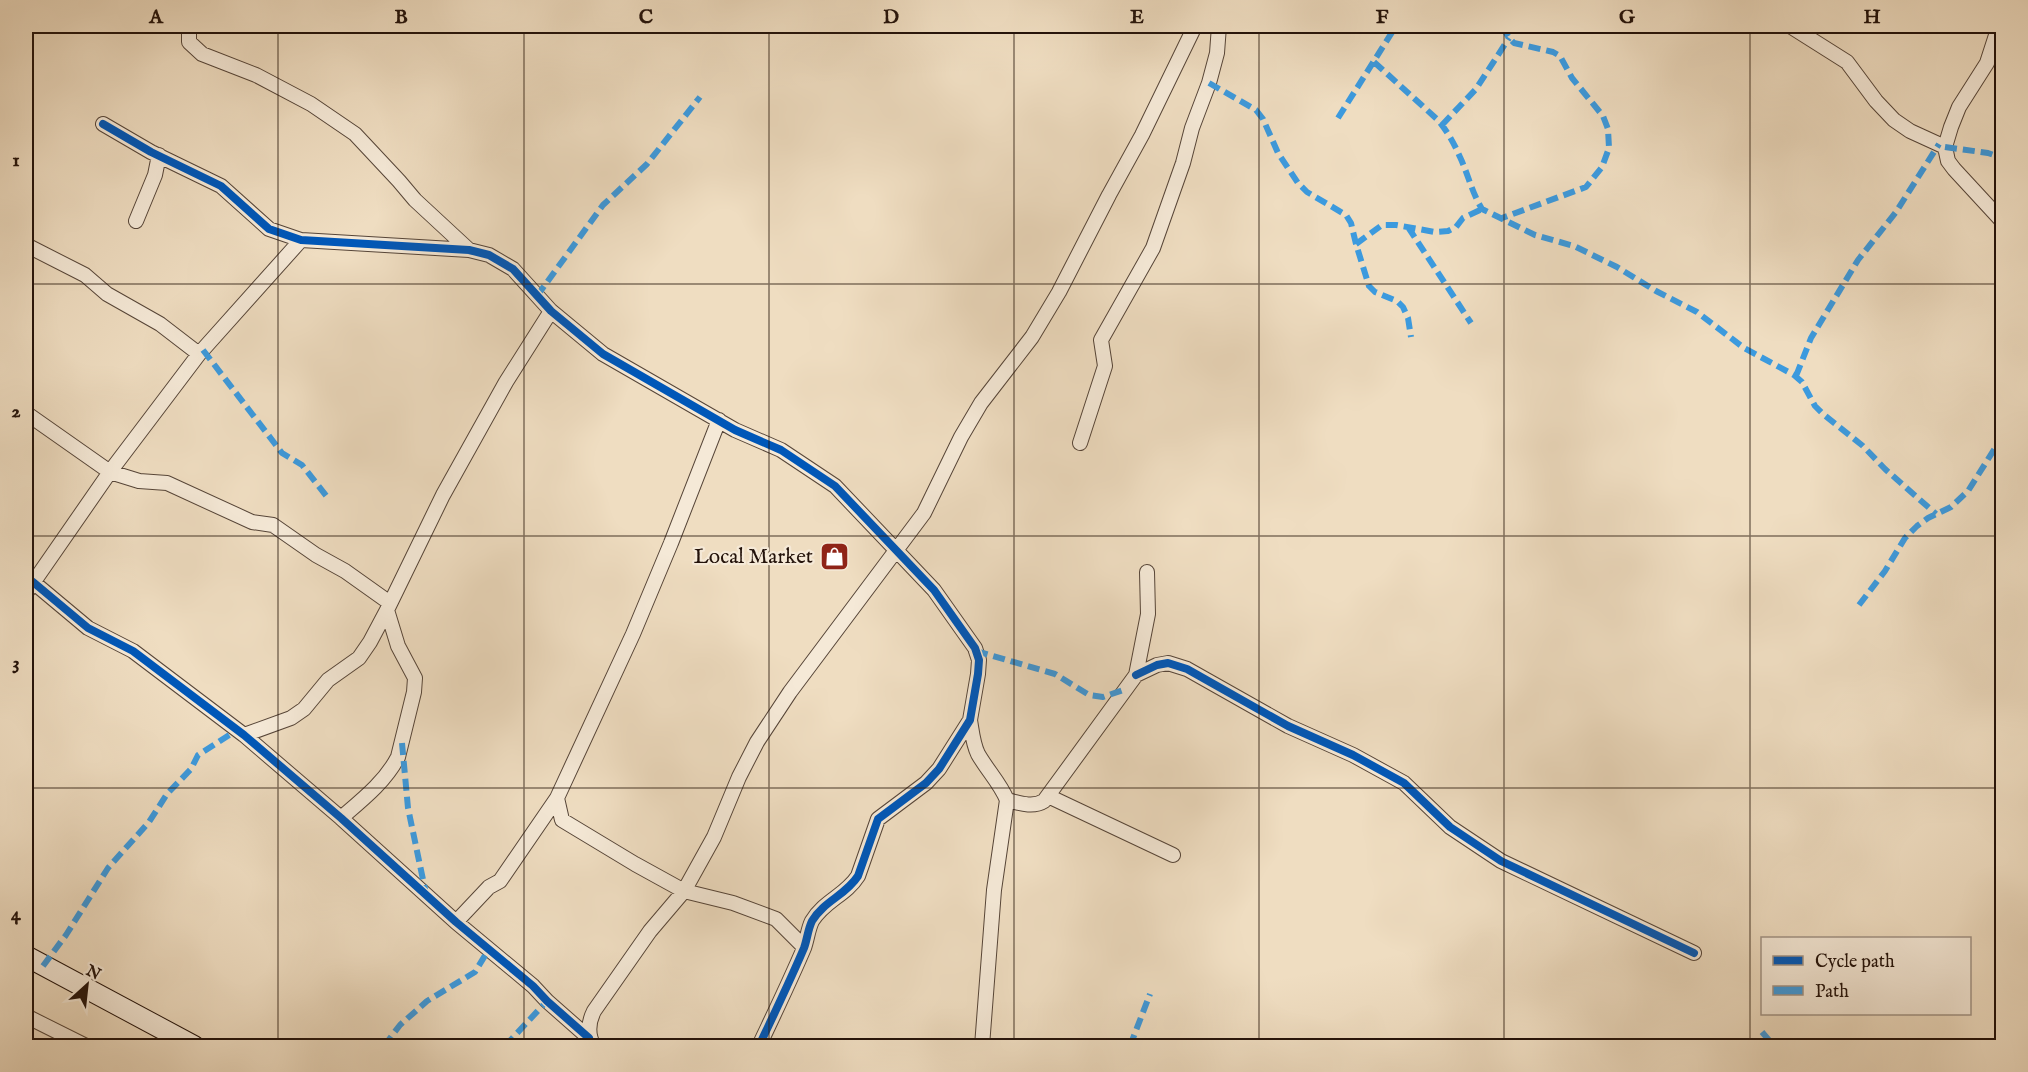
<svg xmlns="http://www.w3.org/2000/svg" width="2028" height="1072" viewBox="0 0 2028 1072" font-family="'IM FELL English',serif">
	<style>
		.lines { fill: none; stroke-linecap: round; stroke-linejoin: round }
		.street-casing { stroke: #564538; stroke-width: 16 }
		.secondary-casing { stroke: #23120a; stroke-width: 22 }
		.street { stroke: #f5e9d7; stroke-width: 14 }
		.secondary { stroke: #f5e9d7; stroke-width: 20 }
		.quiet { stroke: #3c9ade; stroke-width: 6; stroke-dasharray: 12 6; stroke-linecap: butt }
		.cycleway-casing { stroke: #f5e9d7; stroke-width: 11 }
		.cycleway { stroke: #0057b8; stroke-width: 8 }
		.grid { fill: none; stroke: #23120a; stroke-width: 1.5; stroke-opacity: 0.55 }
		.labels { text-anchor: middle; stroke-width: 4.5; stroke-linejoin: round; paint-order: stroke }
		.poi-label { font-size: 21px; fill: #23120a; stroke: #f5e9d7; text-anchor: end }
		.neatline { fill: none; stroke: #23120a; stroke-width: 2 }
		.grid-label { font-size: 20px; text-anchor: middle; font-weight: bold; fill: #23120a }
	</style>
	<rect width="100%" height="100%" fill="#efddc1"/>
	<filter id="stains"><feTurbulence type="fractalNoise" baseFrequency=".00333" numOctaves="4"/><feColorMatrix values="0 0 0 0 .2 0 0 0 0 .09 0 0 0 0 .02 0 0 0 .5 -.17"/></filter>
	<radialGradient id="worn" r=".72"><stop offset=".6" stop-color="#630" stop-opacity="0"/><stop offset="1" stop-color="#630" stop-opacity=".3"/></radialGradient>
	<g class="lines">
		<defs>
			<path id="street" d="M189,26v16l13,12 54,21 55,29 44,30 44,47 16,19 54,50
				M1790,26l57,36 29,39 18,19 16,11 35,16
				M1999,26l-12,37 -28,44 -8,20 -6,20 3,14 6,8 48,52
				M103,124l48,28 70,34 48,43 32,11 168,10 20,5 24,14 38,42 52,43 132,76 46,20 54,36 99,104 41,58 4,12 -1,14 -8,46 -31,49 -13,14 -48,36 -20,57c-12,19 -34,25 -46,45 -4,8 -5,19 -8,27 -14,33 -30,66 -45,98
				M136,221l19,-46 4,-20
				M26,245l59,30 22,19 53,30 39,30
				M26,413l84,59 29,9 28,2 85,39 21,3 43,30 29,16 45,32
				M1080,443l25,-77 -4,-26 52,-92 30,-85 9,-35 17,-45 8,-30 2,-27
				M33,582l55,46 45,23 111,84 97,83 115,104 77,64 14,15 42,37
				M26,593l86,-124 87,-115 102,-114
				M1136,675l21,-10 11,-2 19,6 101,57 65,29 51,28 46,44 51,34 193,92
				M970,720c2,12 3,24 8,34 9,16 22,29 29,46l-13,90 -12,156
				M244,735l47,-17 13,-9 24,-29 31,-22 11,-16 17,-32 56,-115 63,-113 45,-71
				M1048,796l125,59
				M557,798l5,22 73,44 49,27 49,12 43,16 28,28
				M1007,800c12,3 26,8 37,1l92,-126 12,-61 -1,-42
				M341,818c21,-18 44,-36 57,-61l16,-65 1,-14 -17,-32 -11,-36
				M456,922l33,-35 11,-6 57,-83 76,-164 38,-91 48,-123
				M26,1016l60,30
				M594,1046c-7,-12 -6,-23 0,-35l56,-80 34,-40 30,-54 25,-60 18,-35 33,-50 134,-179 37,-76 20,-34 51,-66 27,-45 50,-97 33,-60 53,-109"/>
			<path id="secondary" d="M26,956l168,90"/>
		</defs>
		<use href="#street" class="street-casing"/>
		<use href="#secondary" class="secondary-casing"/>
		<use href="#street" class="street"/>
		<use href="#secondary" class="secondary"/>
		<path class="quiet" d="M1502,26l7,12 5,5 39,9 7,4 12,22 31,38 5,13 1,19 -7,19 -16,20 -84,31
			M1374,62l64,58c9,11 16,23 22,37 8,17 12,36 22,52l53,26 39,11 43,21 39,24 41,21 47,36 50,27 8,7 13,24 8,8 40,32 22,23 51,45
			M1209,83l47,27 7,9 15,34 20,30 9,9 39,23 5,8 5,21 13,42 6,6 22,9 6,6 5,11 3,19
			M1338,118l58,-92
			M1442,125l34,-36 33,-51
			M1945,147l43,6 14,5
			M1408,227l63,96
			M1356,244l26,-19h14l39,7 13,-1 8,-4 7,-9 19,-9
			M537,296l66,-91 44,-41 53,-67
			M203,350l79,103 20,12 26,33
			M1796,376l15,-38 47,-78 38,-48 43,-68
			M1859,605l26,-34 20,-33 12,-12 11,-8 23,-11 17,-16 34,-54
			M976,651l79,23 34,21 14,2 23,-8
			M402,743l6,65 18,86
			M43,966l23,-31 42,-67 41,-46 18,-28 24,-25 7,-14 39,-25
			M1762,1032l12,14
			M384,1046l16,-21 27,-24 48,-29 14,-23
			M505,1046l42,-45
			M1130,1046l20,-52"/>
		<defs>
			<path id="cycleway" d="M103,124l48,28 70,34 48,43 32,11 168,10 20,5 24,14 38,42 52,43 132,76 46,20 54,36 99,104 41,58 4,12 -1,14 -8,46 -31,49 -13,14 -48,36 -20,57c-12,19 -34,25 -46,45 -4,8 -5,19 -8,27 -14,33 -30,66 -45,98
				M33,582l55,46 45,23 111,84 97,83 115,104 77,64 14,15 42,37
				M1136,675l21,-10 11,-2 19,6 101,57 65,29 51,28 46,44 51,34 193,92"/>
		</defs>
		<use href="#cycleway" class="cycleway-casing"/>
		<use href="#cycleway" class="cycleway"/>
	</g>
	<path class="grid" d="M278,26v1020M524,26v1020M769,26v1020M1014,26v1020M1259,26v1020M1504,26v1020M1750,26v1020M26,284h1976M26,536h1976M26,788h1976"/>
	<defs>
		<symbol id="shop-square" viewBox="-11 -11 22 22"><rect x="-9" y="-9" width="18" height="18" rx="4" fill="#8f2418" stroke="#f5e9d7"/><path d="M-5-2.5h2.3a2.7 3.5 0 0 1 5.4 0H5L5.5 6h-11ZM-1.5-2.5h3a1.5 2.3 0 0 0-3 0Z" fill="#fff"/></symbol>
	</defs>
	<g fill-rule="evenodd">
		<use href="#shop-square" x="818" y="540" width="33" height="33"/>
	</g>
	<g class="labels">
		<g class="poi-label">
			<text x="813" y="563">Local Market</text>
		</g>
	</g>
	<rect width="2028" height="1072" fill="none" stroke="#efddc1" stroke-width="66"/>
	<rect x="1761" y="937" width="210" height="78" fill="#f5e9d7" stroke="#a19385" stroke-width="1.5"/>
	<rect x="1773" y="956" width="30" height="9" fill="#0057b8" stroke="#a19385" stroke-width="1.5"/>
	<text x="1815" y="967" font-size="18" fill="#23120a">Cycle path</text>
	<rect x="1773" y="986" width="30" height="9" fill="#3c9ade" stroke="#a19385" stroke-width="1.5"/>
	<text x="1815" y="997" font-size="18" fill="#23120a">Path</text>
	<g transform="translate(87 985) rotate(27)" stroke="#f5e9d7" stroke-width="4.5" paint-order="stroke">
	<path d="M0-4.5L10 22L0 15L-10 22Z" fill="#23120a"/>
	<text y="-9" font-size="16" font-weight="bold" text-anchor="middle" fill="#23120a">N</text>
	</g>
	<rect x="33" y="33" width="1962" height="1006" class="neatline"/>
	<g class="grid-label">
		<text x="156" y="23">A</text>
		<text x="401" y="23">B</text>
		<text x="646" y="23">C</text>
		<text x="891" y="23">D</text>
		<text x="1137" y="23">E</text>
		<text x="1382" y="23">F</text>
		<text x="1627" y="23">G</text>
		<text x="1872" y="23">H</text>
		<text x="16" y="166">1</text>
		<text x="16" y="417">2</text>
		<text x="16" y="669">3</text>
		<text x="16" y="920">4</text>
	</g>
	<rect width="100%" height="100%" filter="url(#stains)"/>
	<rect width="100%" height="100%" fill="url(#worn)"/>
</svg>
